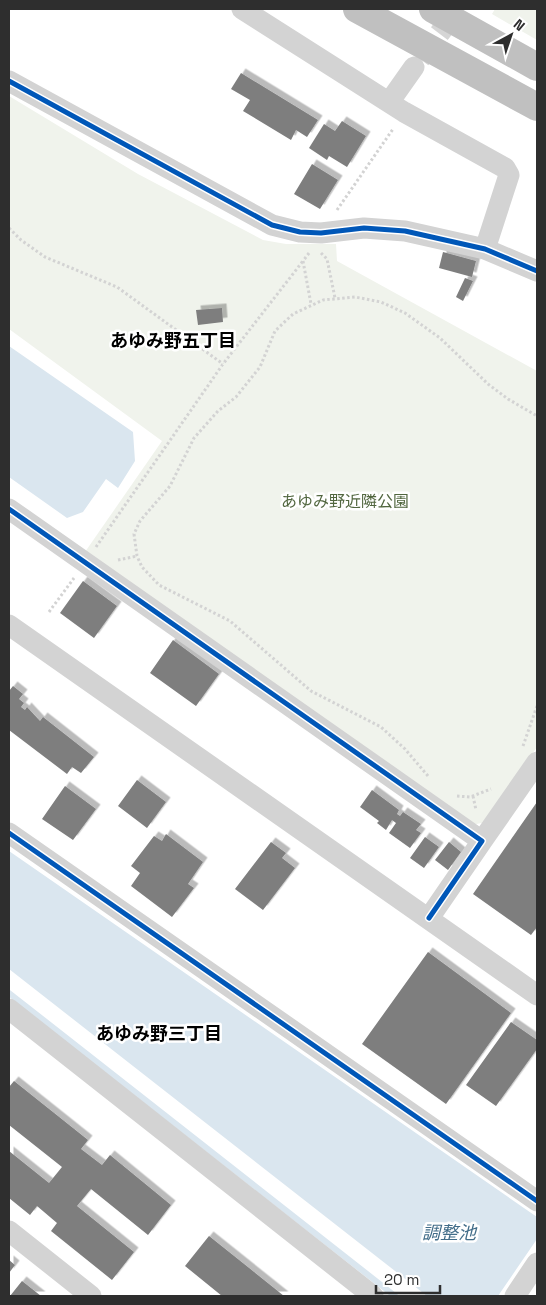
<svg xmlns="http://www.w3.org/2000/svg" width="546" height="1305" viewBox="0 0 546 1305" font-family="'Space Grotesk','Noto Sans JP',sans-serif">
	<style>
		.green { fill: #f0f3ec }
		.water { fill: #dae6ef }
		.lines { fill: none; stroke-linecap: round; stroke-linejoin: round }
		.stream { stroke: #dae6ef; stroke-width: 6 }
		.building { fill: #7e7e7e; filter: url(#shadow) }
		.minor-tunnel { stroke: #d5d5d5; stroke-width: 21; stroke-dasharray: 21 11; stroke-linecap: butt }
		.path { stroke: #d3d3d3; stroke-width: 3; stroke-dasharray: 2.5 2.5; stroke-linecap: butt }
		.minor { stroke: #d3d3d3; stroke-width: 21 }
		.highway { stroke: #c0c0c0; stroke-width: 28 }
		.cycleway-casing { stroke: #fff; stroke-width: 8 }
		.cycleway { stroke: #0057b8; stroke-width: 5 }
		.labels { text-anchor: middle; stroke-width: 5; stroke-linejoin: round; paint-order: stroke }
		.park-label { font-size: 16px; fill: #51663f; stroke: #fff }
		.neighbourhood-label { font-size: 18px; font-weight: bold; fill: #000; stroke: #fff }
		.water-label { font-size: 18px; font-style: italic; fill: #426d89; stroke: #fff }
	</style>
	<defs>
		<filter id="shadow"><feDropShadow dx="4.5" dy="-4.5" stdDeviation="0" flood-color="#0004"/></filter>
	</defs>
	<rect width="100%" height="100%" fill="#fff"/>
	<path class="green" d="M495,9l42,1v30l-45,-26z
		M9,96l129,78 125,66 23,4h50l1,17 200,110v376l-51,75 -14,3 -387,-273 77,-111 -153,-112z"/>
	<path class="water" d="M9,346l124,86 2,29 -17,27 -12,-9 -23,33 -16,6 -58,-41z
		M9,851l528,366v22l-39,57h-71l-418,-327z"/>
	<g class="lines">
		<path class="stream" d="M9,993l386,303"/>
	</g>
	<path class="building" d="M241,73l77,47 -11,17 -11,-7 -5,10 -48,-29 7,-11 -19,-11z
		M342,121l24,15 -19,31 -18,-11 -2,4 -18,-12 15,-24 11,7z
		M312,164l26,16 -18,29 -26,-15z
		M443,252l33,9 -4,16 -33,-9z
		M465,278l8,3 -10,20 -7,-4z
		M222,308l1,14 -25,3 -2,-15z
		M83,581l34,25 -23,32 -34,-25z
		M173,640l46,34 -23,32 -46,-33z
		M13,686l10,8 -4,5 5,4 -3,4 4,3 2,-3 13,14 3,-4 51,40 -13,16 -9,-6 -5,7 -58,-44v-39z
		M137,780l29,22 -19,26 -29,-22z
		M65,786l31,23 -23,31 -31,-21z
		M372,790l27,20 -2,4 3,2 3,-4 18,12 -5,6 5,3 -11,15 -21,-15 7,-10 -4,-3 -6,10 -9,-7 2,-2 -19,-14z
		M537,802v125l-6,8 -58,-41z
		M166,834l37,28 -15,22 6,4 -22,29 -41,-31 9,-13 -9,-7 23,-30 8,5z
		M425,837l14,10 -15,21 -14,-10z
		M271,842l15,11 -4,5 13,10 -32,42 -28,-21z
		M449,842l12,10 -13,18 -13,-10z
		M428,952l83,61 -65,91 -84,-60z
		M511,1022l26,18v9l-41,57 -30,-21z
		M14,1081l74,59 -7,9 21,16 8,-10 61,50 -23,30 -57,-46 -14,17 57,46 -22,28 -61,-49 6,-8 -20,-17 -7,9 -21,-17v-47l40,32 13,-16 -53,-42v-38z
		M209,1236l75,60h-62l-37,-30z
		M9,1260l6,5 -6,8z
		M22,1281l19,15h-31z"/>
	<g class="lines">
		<path class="minor-tunnel" d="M420,59l38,-50"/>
		<path class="path" d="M337,210l56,-81
			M9,228l12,12 24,17 72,30 106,77
			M309,253l-6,8 8,43
			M321,253l6,6 8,39
			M96,547l127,-183 80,-103
			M118,560l19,-4
			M49,612l25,-34
			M523,746l14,-40
			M428,776l-23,-27 -24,-22 -70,-36 -81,-70 -71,-36 -17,-18 -5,-11 -3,-22 6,-13 30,-35 24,-48 24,-27 18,-14 24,-30 15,-36 18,-17 30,-14 32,-3 26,5 24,11 35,25 48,46 20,15 29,17
			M457,796l13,1 21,-8
			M473,796l3,14"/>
		<path class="minor" d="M242,9l162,103 101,56 4,7 -24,74
			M9,81l263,144 28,7 21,1 43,-5 41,3 80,18 52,22
			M390,101l24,-34
			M9,509l473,332 -53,77
			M9,625l528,370
			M9,833l528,368
			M482,841l55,-79
			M9,1009l364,287
			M9,1231l82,65
			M515,1296l22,-33"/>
		<path class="highway" d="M357,9l180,98
			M433,9l104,58"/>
		<defs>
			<path id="cycleway" d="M9,81l263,144 28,7 21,1 43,-5 41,3 80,18 52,22
				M9,509l473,332 -53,77
				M9,833l528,368"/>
		</defs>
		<use href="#cycleway" class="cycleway-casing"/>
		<use href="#cycleway" class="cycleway"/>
	</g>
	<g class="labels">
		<g class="park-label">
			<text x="345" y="507">あゆみ野近隣公園</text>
		</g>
		<g class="neighbourhood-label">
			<text x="173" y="347">あゆみ野五丁目</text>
			<text x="159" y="1040">あゆみ野三丁目</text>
		</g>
		<g class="water-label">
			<text x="449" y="1239">調整池</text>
		</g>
	</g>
	<rect width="546" height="1305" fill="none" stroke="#2e2e2e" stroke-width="20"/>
	<g transform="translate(511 35) rotate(40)" stroke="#ffffff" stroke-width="4" paint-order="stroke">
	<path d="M0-4L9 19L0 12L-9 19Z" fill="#2e2e2e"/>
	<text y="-8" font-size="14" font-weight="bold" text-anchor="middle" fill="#2e2e2e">N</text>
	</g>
	<path d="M376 1285v8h64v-8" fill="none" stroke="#2e2e2e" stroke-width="2.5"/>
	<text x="384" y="1285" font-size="15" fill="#2e2e2e" stroke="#ffffff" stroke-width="4" paint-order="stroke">20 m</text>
</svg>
